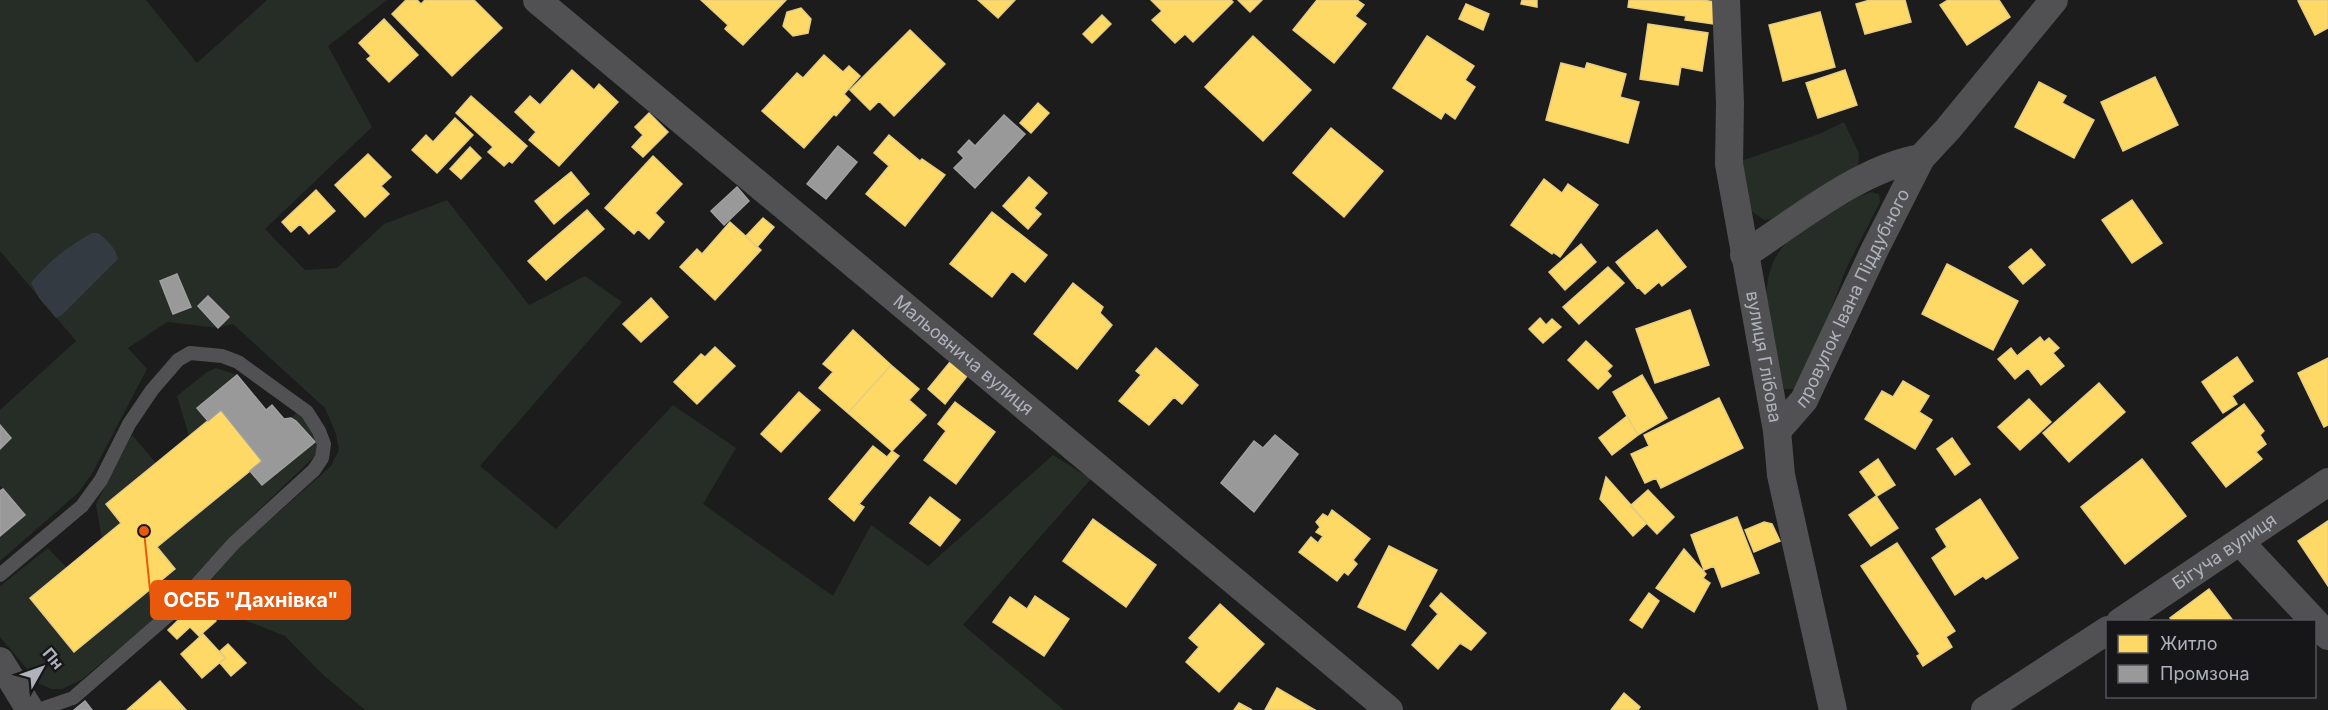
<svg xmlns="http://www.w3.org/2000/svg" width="2328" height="710" viewBox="0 0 2328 710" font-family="Inter,sans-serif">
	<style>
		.green { fill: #262c26 }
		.water { fill: #343a41 }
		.homes { fill: #ffd966; stroke: #e7cd80; stroke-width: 1.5 }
		.industry { fill: #999; stroke: #a0a0a3; stroke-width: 1.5 }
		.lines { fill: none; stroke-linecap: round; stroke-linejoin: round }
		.lane { stroke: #515154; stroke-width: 14 }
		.street { stroke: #515154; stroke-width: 28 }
		.labels { text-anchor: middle; stroke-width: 6; stroke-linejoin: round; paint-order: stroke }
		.street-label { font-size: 18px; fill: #afb2bb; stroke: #161618 }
		.leader { fill: none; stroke: #e8590c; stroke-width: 2 }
		.callout-dot { fill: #e8590c; stroke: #161618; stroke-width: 2 }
		.callout { fill: #e8590c; stroke: #e8590c; stroke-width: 2 }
		.callout-label { font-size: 20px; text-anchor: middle; font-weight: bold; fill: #fff }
	</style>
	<rect width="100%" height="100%" fill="#1c1c1c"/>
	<path class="green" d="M0,0h146l51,63 70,-63h120l-59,46 44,81 -107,102 40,41 32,-2 47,-44 63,-24 82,105 56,-29 37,26 -142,164 76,63 117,-124 63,43 -33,56 130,92 38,-71 57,41 125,-111 38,24 -128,146 101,85h-699l-44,-37 -36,-37 -38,-15 -31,-18 -18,-14 38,-39 95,-84 8,-16 -3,-16 -11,-26 -92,-84 -15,4 -51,-6 -39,26 19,21 -54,103 -14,20 -79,69v-25l25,-21 -25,-29v-76l76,-69 -76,-90z
		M1844,122l15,31 -1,17 -78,48 -16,2 -14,-10 -9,-49 78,-27z
		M1871,192l8,2 1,8 -34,67 -19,51 -32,69h-11c-10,-46 -35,-106 2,-146 19,-20 50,-33 74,-47z
		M216,368l21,7 -39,33 10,13 -19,15 -12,-40 30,-24z
		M300,410l19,26 -3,19 -78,75 -87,92 -70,58 -19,9h-11l-11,-5 -40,-47v-51l48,-38 19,20 -37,31 44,52 101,-82 -18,-22 93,-76 13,14 51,-43 -23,-24z
		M132,435l24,28 -50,41 15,19 -19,17 -6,-36z"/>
	<path class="water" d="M92,233h6c8,6 18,15 20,26l-56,56 -6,3 -17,-20 -8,-15c15,-20 39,-38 61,-50z"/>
	<path class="homes" d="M406,0h11l4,4 4,-4h49l28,28 -50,48 -60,-62z
		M701,0h85l-43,45 -18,-16 3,-4z
		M978,0h37l-17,18z
		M1151,0h80l2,2 -40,40 -8,-8 -10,9 -23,-23 10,-9z
		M1238,0h24l-12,12z
		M1317,0h40l7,5 -9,11 11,8 -32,39 -41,-33z
		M1522,0h15v7l-16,-3z
		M1629,0h72l23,3 -4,22 -35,-5 1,-4 -58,-9z
		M1870,0h35l6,22 -46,12 -9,-30z
		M1948,0h51l11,17 -43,28 -27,-40z
		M2301,0h27v28l-13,7 -17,-34z
		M1466,4l23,10 -6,16 -24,-11z
		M801,8l10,11 -3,14 -15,3 -10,-10 4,-14z
		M1820,12l15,55 -52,14 -14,-56z
		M1102,15l9,9 -19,19 -9,-9z
		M384,19l34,36 -29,27 -22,-23 4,-3 -12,-13z
		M1648,24l60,9 -6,38 -21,-4 -3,18 -38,-6z
		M910,30l35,34 -51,52 -15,-15 -9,9 -20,-20z
		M1253,36l58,54 -48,51 -58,-54z
		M1427,36l47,30 -9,14 10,7 -20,32 -10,-7 -4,7 -48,-31z
		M824,55l19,17 6,-6 11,10 -16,18 6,6 -14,16 -2,-2 -30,34 -42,-37 35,-38 6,5z
		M1561,63l24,6 2,-6 39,11 -6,23 19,5 -11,41 -82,-23z
		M572,70l22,20 5,-6 19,18 -59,64 -30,-26 7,-8 -21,-20 15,-16 10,9z
		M1845,70l12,35 -39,13 -12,-35z
		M2155,77l23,48 -55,26 -22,-49z
		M2039,82l27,14 -4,7 32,17 -20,38 -59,-31z
		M471,96l56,50 -15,17 -3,-2 -5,5 -16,-14 5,-5 -37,-34z
		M1038,103l11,10 -18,20 -11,-10z
		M649,113l19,19 -25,25 -11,-10 11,-12 -8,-8z
		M455,118l18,17 -36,38 -25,-23 14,-15 7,7z
		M1331,128l52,43 -39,46 -51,-44z
		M889,135l31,26 2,-2 23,16 -40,51 -39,-32 23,-28 -15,-13z
		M470,147l11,11 -20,21 -11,-10z
		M368,154l23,23 -10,9 8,8 -24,23 -30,-32z
		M653,156l29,28 -27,29 9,9 -15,17 -11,-10 -4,5 -29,-26z
		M571,172l18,22 -35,30 -19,-23z
		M1029,177l18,16 -13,15 7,6 -13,15 -25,-23z
		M1544,179l18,14 6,-9 30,21 -38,52 -7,-5 -1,2 -41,-29z
		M316,190l19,21 -26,23 -9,-10 -9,8 -9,-10z
		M2132,200l30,43 -30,20 -30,-43z
		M587,210l17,19 -58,51 -18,-19z
		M992,212l55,43 -22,27 -13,-11 -20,26 -42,-33z
		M763,218l11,9 -17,20 -11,-11z
		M730,222l31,28 -46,50 -35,-33 17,-18 5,5z
		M1657,230l29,37 -24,19 -3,-4 -14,12 -7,-7 -1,1 -21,-26z
		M1581,244l15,18 -31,28 -16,-18z
		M2031,249l14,16 -22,19 -14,-17z
		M1947,264l71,37 -25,49 -71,-36z
		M1608,267l16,16 -45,41 -16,-17z
		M1073,283l30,24 -3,6 12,12 -35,44 -43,-35z
		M651,298l17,19 -27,25 -18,-18z
		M1690,310l19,55 -54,18 -19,-54z
		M1540,318l6,7 6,-6 9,8 -18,16 -14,-14z
		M853,330l38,35 -43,48 -29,-25 14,-16 -10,-8z
		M2040,337l4,5 5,-4 10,10 -6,5 11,13 -23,19 -13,-17 -13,11 -17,-20 13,-11 6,8z
		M1586,341l26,25 -5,5 4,5 -13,13 -30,-29z
		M715,347l20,19 -38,38 -23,-22 27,-28 4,3z
		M1156,348l42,37 -16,19 -8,-7 -25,28 -30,-24 22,-26 -5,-4z
		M2237,357l16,24 -21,15 5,8 -14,9 -21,-31z
		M2328,358v67l-4,2 -26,-54z
		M950,362l17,14 -22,28 -17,-15z
		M891,365l28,24 -10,11 17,15 -34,36 -44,-38z
		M1642,375l25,43 -29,17 -25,-43z
		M1903,381l26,15 -10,16 13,8 -17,29 -50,-30 17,-28 11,6z
		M2099,383l26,29 -56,50 -26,-29z
		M799,392l21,18 -39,42 -20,-18z
		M1719,398l24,50 -82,40 -5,-10 -11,5 -14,-29 18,-8 -5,-11z
		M2029,399l22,23 -31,28 -22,-23z
		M955,402l40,30 -39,52 -32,-24 22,-29 -8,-7z
		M2244,404l20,27 -4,4 6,9 -10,8 6,7 -36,28 -34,-44z
		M221,410l41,51 -105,86 18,22 -101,83 -44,-54 91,-75 -15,-19z
		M1627,416l11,19 -26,20 -13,-17z
		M1952,438l18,26 -15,11 -18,-26z
		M873,446l14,11 5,-6 7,5 -40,48 5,3 -10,14 -25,-22z
		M1878,459l17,26 -18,11 -17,-24z
		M2142,459l44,57 -61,48 -44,-57z
		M1606,477l41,46 -14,13 -33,-37z
		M1648,490l26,27 -17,17 -27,-28z
		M1876,496l22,32 -27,18 -22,-31z
		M930,497l30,23 -20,26 -30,-23z
		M1980,499l38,59 -32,21 -3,-3 -28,19 -23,-37 15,-11 -11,-18z
		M1332,510l38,29 -17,21 4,4 -9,11 -4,-3 -7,9 -38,-29 12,-15 7,6 5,-7 -7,-4 4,-5 -4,-5 7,-8 5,3z
		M1737,517l22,56 -37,14 -8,-21 -10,4 -13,-35z
		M1093,519l63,46 -30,42 -63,-46z
		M2328,521v65l-30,-45z
		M1764,522l8,2 8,17 -26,11 -9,-22z
		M1897,543l58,88 -9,6 6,10 -29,19 -6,-10 3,-2 -59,-88z
		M1389,546l48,24 -32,60 -47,-23z
		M1684,549l22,25 -3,4 7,5 -16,29 -38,-24z
		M2209,589l25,33h-61l-3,-4z
		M1441,593l45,40 -15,17 -11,-7 -22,26 -26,-24 26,-31 -8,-8z
		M1649,593l10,8 -17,27 -12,-8z
		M1035,596l34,23 -25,37 -51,-34 17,-25 17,12z
		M198,601l18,20 -17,15 -9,-9 -13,12 -9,-9z
		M1220,604l44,40 -45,48 -33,-30 13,-15 -10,-9z
		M203,634l22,24 -23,20 -21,-24z
		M228,644l18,19 -15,13 -11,-13 6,-5 -6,-7z
		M160,681l26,29h-59z
		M1277,688l38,22h-50z
		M1624,693l16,14 -2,3h-27z
		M1239,703l13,7h-18z"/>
	<path class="industry" d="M1004,115l21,19 -50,54 -21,-20 10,-10 -6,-6 11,-12 6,6z
		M838,146l19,16 -31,37 -19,-15z
		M737,187l12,14 -25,24 -13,-14z
		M177,274l14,33 -18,7 -13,-33z
		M208,296l21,21 -11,11 -20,-22z
		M237,375l29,35 6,-5 12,14 7,-1 5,3 19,21 -53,43 -12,-14 12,-10 -41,-51 -13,11 -11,-13z
		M0,425l11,13 -11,11z
		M1275,435l23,19 -44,58 -33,-29 33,-42 9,7z
		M3,489l22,26 -25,21v-45z
		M85,701l7,9h-18z"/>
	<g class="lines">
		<path class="lane" d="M0,575l82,-69 19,-26 28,-56 23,-34 26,-30 12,-7 32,3 16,6 69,50 12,19 5,13 -2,14 -8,12 -80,73 -63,70 -98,85 -35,12"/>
		<g class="street">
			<path id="s1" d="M537,0l852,710"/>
			<path id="s2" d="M1726,0l4,103 -1,61 48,267 4,44 52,235"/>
			<path d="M1744,255c52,-34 116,-87 177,-97"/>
			<path id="s3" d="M1777,431l27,-31 71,-151 46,-91 27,-29 106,-129"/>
			<path d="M2240,542l88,94"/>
			<path id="s4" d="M2120,622l208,-140"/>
			<path d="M0,661l30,49"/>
			<path d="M1985,710l123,-80"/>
		</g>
	</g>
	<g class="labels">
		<g class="street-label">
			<text dy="6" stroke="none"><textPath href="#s3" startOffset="154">провулок Івана Піддубного</textPath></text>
			<text dy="6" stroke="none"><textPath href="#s1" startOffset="555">Мальовнича вулиця</textPath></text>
			<text dy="6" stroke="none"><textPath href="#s2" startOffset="360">вулиця Глібова</textPath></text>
			<text dy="6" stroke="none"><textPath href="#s4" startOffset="126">Бігуча вулиця</textPath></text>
		</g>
	</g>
	<path class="leader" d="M144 531L151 600"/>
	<circle class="callout-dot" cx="144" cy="531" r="6"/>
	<rect class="callout" x="151" y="581" width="199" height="38" rx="6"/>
	<g class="callout-label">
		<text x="251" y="607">ОСББ "Дахнівка"</text>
	</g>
	<rect x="2106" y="620" width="210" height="78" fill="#161618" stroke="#535459" stroke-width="1.5"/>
	<rect x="2118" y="635" width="30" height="18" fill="#ffd966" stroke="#535459" stroke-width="1.5"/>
	<text x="2160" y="650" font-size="18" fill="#afb2bb">Житло</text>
	<rect x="2118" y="665" width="30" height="18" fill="#999999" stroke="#535459" stroke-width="1.5"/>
	<text x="2160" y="680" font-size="18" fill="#afb2bb">Промзона</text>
	<g transform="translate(42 668) rotate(50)" stroke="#161618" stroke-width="4.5" paint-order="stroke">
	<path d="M0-4.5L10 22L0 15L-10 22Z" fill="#afb2bb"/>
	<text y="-9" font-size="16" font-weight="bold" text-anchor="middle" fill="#afb2bb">Пн</text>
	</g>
</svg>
